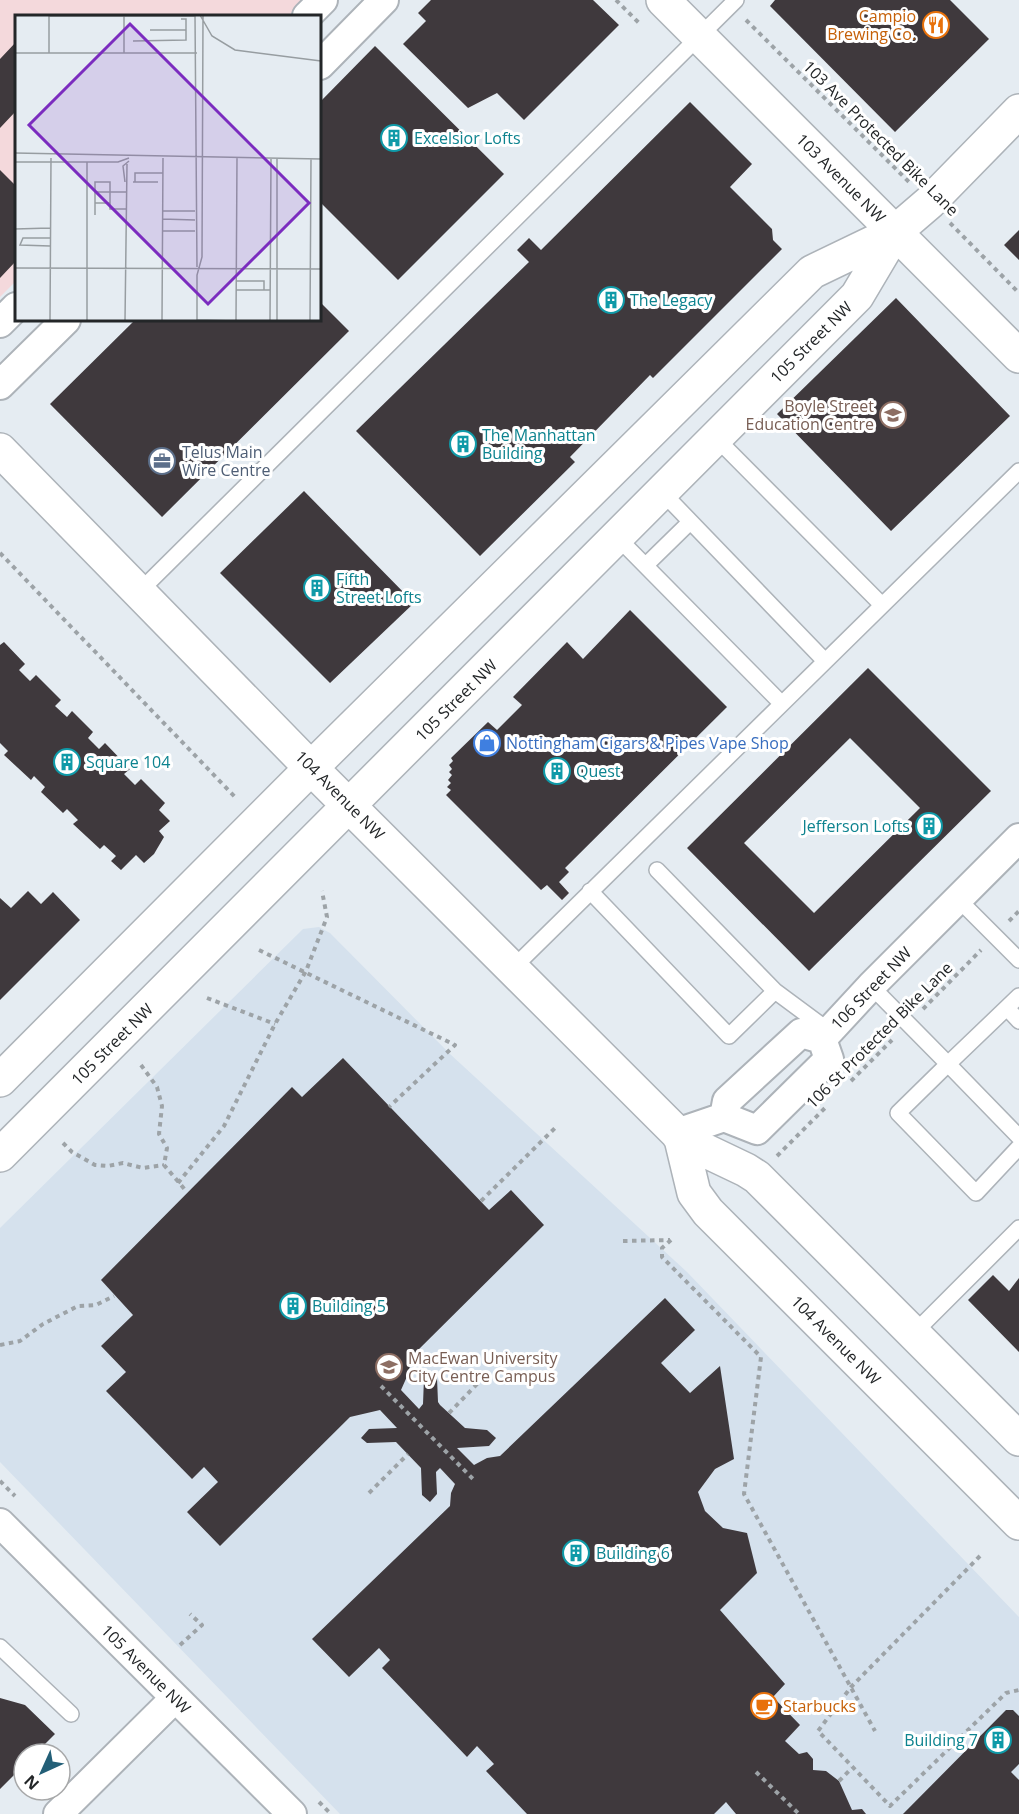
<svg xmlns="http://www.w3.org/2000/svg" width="1019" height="1814" viewBox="0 0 1019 1814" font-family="'Open Sans',sans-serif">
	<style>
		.commercial { fill: #f4d9dc }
		.built { fill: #d5e1ed }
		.building { fill: #3f393d; fill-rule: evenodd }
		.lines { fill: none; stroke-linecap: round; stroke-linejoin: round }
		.lane-casing { stroke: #adb3b9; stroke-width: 18 }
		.street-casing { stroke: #adb3b9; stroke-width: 32 }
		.secondary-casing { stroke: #adb3b9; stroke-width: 36 }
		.path { stroke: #9da3a7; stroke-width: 4; stroke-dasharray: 4.5 4.5; stroke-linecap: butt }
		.lane { stroke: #fff; stroke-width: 15 }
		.street { stroke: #fff; stroke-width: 28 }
		.secondary { stroke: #fff; stroke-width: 33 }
		.path-bridge { stroke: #9da3a7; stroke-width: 4; stroke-dasharray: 4.5 4.5; stroke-linecap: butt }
		.labels { text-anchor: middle; stroke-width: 6; stroke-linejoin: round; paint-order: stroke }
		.food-label { font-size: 16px; fill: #c56008; stroke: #fff; text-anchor: end }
		.culture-label { font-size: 16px; fill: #0d838f; stroke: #fff; text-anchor: start }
		.street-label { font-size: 16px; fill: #232628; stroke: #fff }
		.education-label { font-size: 16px; fill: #785e54; stroke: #fff; text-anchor: end }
		.service-label { font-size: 16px; fill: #4e5e75; stroke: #fff; text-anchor: start }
		.shop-label { font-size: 16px; fill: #366cbe; stroke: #fff; text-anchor: start }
		.inset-road { fill: none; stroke: #979da1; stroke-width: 1.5 }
		.view { fill: #7b2cbf; fill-opacity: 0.15; stroke: #7b2cbf; stroke-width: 3 }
		.inset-edge { fill: none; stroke: #232628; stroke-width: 3 }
	</style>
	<rect width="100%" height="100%" fill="#e5ecf2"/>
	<path class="commercial" d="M0,0h305l-17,16h-272v265l-16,16z"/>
	<path class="built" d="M319,927l11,6 120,121 237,218 332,345v197h-679l-340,-352v-234l303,-299z"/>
	<path class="building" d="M431,0h162l26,25 -95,95 -27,-27 -29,15 -65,-64 23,-23 -8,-8z
		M775,0h175l39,39 -94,93 -125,-126z
		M16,42v69l-16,17v-69z
		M375,46l129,128 -106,106 -78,-78v-100z
		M690,102l62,62 -22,23 42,42 1,11 9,9 -129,129 -3,-3 -80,82 5,5 -95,94 -124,-125 173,-169 -12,-12 12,-12 12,12z
		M0,170l16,16v75l-16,17z
		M1019,230v30l-15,-15z
		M896,298l114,118 -119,115 -114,-117z
		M320,302l29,29 -187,186 -112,-113 85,-84h185z
		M304,491l110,112 -84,80 -110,-110z
		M630,610l97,97 -162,161 4,4 -10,10 10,11 -7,7 -15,-15 -6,5 -95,-95 5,-5 -4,-3 4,-4 -3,-3 4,-5 -3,-3 3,-3 -3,-4 4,-4 -2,-3 37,-36 9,8 25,-25 -9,-8 54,-55 16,17z
		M4,642l21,22 -6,6 11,11 6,-6 25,25 -6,6 12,11 5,-6 21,21 -5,6 11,11 6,-6 25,26 -6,5 11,11 6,-6 24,24 -6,7 11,11 -11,10 5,6 -10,17 -10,9 -8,-8 -15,15 -10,-9 5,-5 -12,-11 -4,4 -27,-25 5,-4 -11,-11 -4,4 -22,-21 4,-5 -11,-11 -3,4 -27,-25 4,-4 -8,-8v-98z
		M868,668l123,123 -182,180 -122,-123zM850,738l70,70 -106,105 -70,-70z
		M28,891l13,13 12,-12 27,28 -80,80v-102l11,10z
		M343,1058l146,152 22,-20 33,35 -133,132 -2,15 -8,18 18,19 4,-5 1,-26 4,-7 9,7 1,24 2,3 25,23 22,2 9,8 -7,8 -32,2 17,17 13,-7 13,-2 165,-158 30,32 -34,33 29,30 30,-27 14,93 -19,10 -17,23 7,19 18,17 24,5 10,40 -37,37 65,74 -12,13 27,28 -15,16 14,13 8,-2 6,7v11l13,1 13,10 13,29 10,-1 4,5h-130l-10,-12 -12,12h-187l-41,-43 8,-7 -17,-18 -10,11 -85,-89 8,-8 -11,-12 -30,29 -37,-38 138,-133 1,-13 4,-9 -15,-16 -4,4 1,22 -7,8 -8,-7 -1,-27 -25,-26 -29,1 -6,-5 8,-9 28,-1 -17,-18 -30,7 -130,129 -33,-34 31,-30 -14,-15 -12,12 -86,-88 20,-19 -25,-26 32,-31 -32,-35 191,-193 10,10z
		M993,1275l16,16 10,-13v74l-51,-52z
		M0,1698l25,7 30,29 -20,20h-11v11l-24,24z
		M1006,1710h7l6,6v48l-8,8 8,8v34h-116z"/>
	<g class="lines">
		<defs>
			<path id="lane" d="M716,438l165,166
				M662,492l162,168
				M617,537l164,166
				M646,565l44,-43
				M138,593l598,-593
				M657,870l118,121 54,40
				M590,891l139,145 46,-45
				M958,899l61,61
				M512,969l507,-498
				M871,986l77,78 71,-68
				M1007,1008l12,13
				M1019,1137l-71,-73 -50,49 78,80 43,-46
				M914,1333l105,-105
				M0,1647l71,67"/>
			<path id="street" d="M307,16l16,-16
				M320,65l64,-65
				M0,323l16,-16
				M0,385l66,-65
				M822,1039l49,-53 148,-148
				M724,1117l3,-16 74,-68 21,6
				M677,1133l47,-16 33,13 72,-71 -7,-20
				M0,1523l292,291
				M58,1814l117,-116"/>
			<path id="secondary" d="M663,0l356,356
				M0,450l311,318 366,365 4,6 13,54 14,19 311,311
				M0,1080l311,-312 501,-496 83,-40 35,-30 89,-91
				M681,1139l65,31 11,7 262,262
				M0,1155l857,-859 38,-64"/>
		</defs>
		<use href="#lane" class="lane-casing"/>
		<use href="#street" class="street-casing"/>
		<use href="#secondary" class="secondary-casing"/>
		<path class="path" d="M616,0l23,23
			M746,20l163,162
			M950,223l69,70
			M0,553l237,246
			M1009,921l10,-10
			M259,950l196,95 -66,62
			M207,998l68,26
			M923,1009l58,-59
			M141,1065l16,22 5,19 -3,28 8,14 -3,17 23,27
			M851,1081l41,-41
			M63,1143l9,9 23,13 13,1 15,-3 20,5 21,-3
			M777,1156l50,-50
			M178,1183l46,-57 51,-102 31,-53 21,-54 -5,-26
			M481,1201l76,-75
			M671,1240l-9,8v9l99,100 -17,137 131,237
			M623,1241l47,-1
			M0,1345l20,-4 23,-17 35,-18 18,-1 18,-9
			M449,1413l32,-33
			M0,1481l15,15
			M369,1493l39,-39
			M980,1556l-129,131 -33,44 72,75 116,-113 13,-3
			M180,1645l22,-20 -12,-11
			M756,1772l43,42
			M839,1781l13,-13
			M319,1802l12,12"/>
		<use href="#lane" class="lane"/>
		<use href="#street" class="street"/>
		<use href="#secondary" class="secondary"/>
		<path class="path-bridge" d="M381,1386l94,95"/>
	</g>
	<defs>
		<symbol id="restaurant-ring" viewBox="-11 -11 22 22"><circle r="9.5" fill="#fff" stroke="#e8710a" stroke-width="1.5"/><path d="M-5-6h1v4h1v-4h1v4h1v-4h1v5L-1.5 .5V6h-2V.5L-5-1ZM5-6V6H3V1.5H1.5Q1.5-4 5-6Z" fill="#e8710a"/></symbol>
		<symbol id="building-ring" viewBox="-11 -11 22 22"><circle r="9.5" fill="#fff" stroke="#0f9aa8" stroke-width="1.5"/><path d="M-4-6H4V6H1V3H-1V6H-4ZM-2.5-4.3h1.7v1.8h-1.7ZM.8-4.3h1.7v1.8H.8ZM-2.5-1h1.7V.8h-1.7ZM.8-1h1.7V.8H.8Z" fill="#0f9aa8"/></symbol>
		<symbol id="school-ring" viewBox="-11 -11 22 22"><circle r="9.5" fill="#fff" stroke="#8d6e63" stroke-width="1.5"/><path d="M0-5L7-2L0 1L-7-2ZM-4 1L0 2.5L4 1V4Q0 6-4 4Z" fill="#8d6e63"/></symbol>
		<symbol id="office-ring" viewBox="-11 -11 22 22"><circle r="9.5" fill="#fff" stroke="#5c6f8a" stroke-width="1.5"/><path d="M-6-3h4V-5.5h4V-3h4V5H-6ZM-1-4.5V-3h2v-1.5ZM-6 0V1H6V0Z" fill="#5c6f8a"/></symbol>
		<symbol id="shop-ring" viewBox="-11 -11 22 22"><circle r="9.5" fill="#fff" stroke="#3f7fe0" stroke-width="1.5"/><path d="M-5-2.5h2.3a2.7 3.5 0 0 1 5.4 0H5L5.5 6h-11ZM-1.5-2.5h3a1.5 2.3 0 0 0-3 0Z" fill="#3f7fe0"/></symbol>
		<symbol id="university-ring" viewBox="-11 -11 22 22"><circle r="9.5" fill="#fff" stroke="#8d6e63" stroke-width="1.5"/><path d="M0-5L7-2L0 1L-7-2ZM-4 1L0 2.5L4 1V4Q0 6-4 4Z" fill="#8d6e63"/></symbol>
		<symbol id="cafe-ring" viewBox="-11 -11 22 22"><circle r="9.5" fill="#fff" stroke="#e8710a" stroke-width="1.5"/><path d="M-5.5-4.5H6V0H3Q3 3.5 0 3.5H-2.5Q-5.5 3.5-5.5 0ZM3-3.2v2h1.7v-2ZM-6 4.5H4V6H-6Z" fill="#e8710a"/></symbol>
	</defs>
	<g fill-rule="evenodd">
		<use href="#restaurant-ring" x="921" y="10" width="30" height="30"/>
		<use href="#building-ring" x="379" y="123" width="30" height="30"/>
		<use href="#building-ring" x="596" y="285" width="30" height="30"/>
		<use href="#school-ring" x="878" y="400" width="30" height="30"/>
		<use href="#building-ring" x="448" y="429" width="30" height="30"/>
		<use href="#office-ring" x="147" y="446" width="30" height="30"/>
		<use href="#building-ring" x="302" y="573" width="30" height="30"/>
		<use href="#shop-ring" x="472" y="728" width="30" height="30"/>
		<use href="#building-ring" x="52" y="747" width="30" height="30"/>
		<use href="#building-ring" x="542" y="756" width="30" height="30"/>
		<use href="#building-ring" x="914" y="811" width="30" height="30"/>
		<use href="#building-ring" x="278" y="1291" width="30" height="30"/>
		<use href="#university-ring" x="374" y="1352" width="30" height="30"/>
		<use href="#building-ring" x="561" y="1538" width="30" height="30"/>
		<use href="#cafe-ring" x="749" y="1691" width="30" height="30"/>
		<use href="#building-ring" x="983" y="1725" width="30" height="30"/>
	</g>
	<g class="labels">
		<g class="food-label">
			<text x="916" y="22">Campio<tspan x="916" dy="18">Brewing Co.</tspan></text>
			<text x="783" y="1712" text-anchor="start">Starbucks</text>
		</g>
		<g class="culture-label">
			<text x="414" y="144">Excelsior Lofts</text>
			<text x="630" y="306">The Legacy</text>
			<text x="482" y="441">The Manhattan<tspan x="482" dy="18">Building</tspan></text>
			<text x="336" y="585">Fifth<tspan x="336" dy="18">Street Lofts</tspan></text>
			<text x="86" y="768">Square 104</text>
			<text x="576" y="777">Quest</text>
			<text x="910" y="832" text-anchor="end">Jefferson Lofts</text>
			<text x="312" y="1312">Building 5</text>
			<text x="596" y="1559">Building 6</text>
			<text x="978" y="1746" text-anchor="end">Building 7</text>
		</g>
		<g class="street-label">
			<text transform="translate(881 138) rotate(45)" y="6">103 Ave Protected Bike Lane</text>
			<text transform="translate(841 178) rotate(45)" y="6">103 Avenue NW</text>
			<text transform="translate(811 342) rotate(-45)" y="6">105 Street NW</text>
			<text transform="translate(456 700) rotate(-45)" y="6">105 Street NW</text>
			<text transform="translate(340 795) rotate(45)" y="6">104 Avenue NW</text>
			<text transform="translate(871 988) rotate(-46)" y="6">106 Street NW</text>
			<text transform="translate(879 1035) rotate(-45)" y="6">106 St Protected Bike Lane</text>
			<text transform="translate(112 1044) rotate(-45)" y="6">105 Street NW</text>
			<text transform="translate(836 1340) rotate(45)" y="6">104 Avenue NW</text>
			<text transform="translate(146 1669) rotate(45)" y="6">105 Avenue NW</text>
		</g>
		<g class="education-label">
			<text x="874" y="412">Boyle Street<tspan x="874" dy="18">Education Centre</tspan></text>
			<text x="408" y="1364" text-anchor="start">MacEwan University<tspan x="408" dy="18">City Centre Campus</tspan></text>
		</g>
		<g class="service-label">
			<text x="182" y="458">Telus Main<tspan x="182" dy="18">Wire Centre</tspan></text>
		</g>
		<g class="shop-label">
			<text x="506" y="749">Nottingham Cigars &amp; Pipes Vape Shop</text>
		</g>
	</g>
	<g transform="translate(15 15)">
		<rect width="306" height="306" fill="#e5ecf2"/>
		<path class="inset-road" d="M180,0l2,252M185,0l12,21 23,14 86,11M285,0h21M34,1h146M135,15h36M118,26l53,-1v-21h-5M0,38h182M34,38v-38M109,38v-38M0,138l306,6M0,147h103l11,-4M72,147v159M110,167l-2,-16 6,-5M118,167h25M120,167v-9h28M80,177h15v-10h-15v21M111,177h-16v17h16M147,196h33M80,200v-12h15M147,204l33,1M0,214l35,-1M147,216h33M35,231l-30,-1 3,-7h27M0,253l306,1M221,266h28v9h6M221,275h28M182,305l39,1M35,306l1,-163M110,306l2,-157M147,306l1,-163M182,306v-46l5,-18 1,-242M221,306l1,-163M255,306l1,-162M262,306v-162M295,306l1,-162"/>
		<path class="view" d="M115,9l179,179 -101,101 -179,-179z"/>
		<rect width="306" height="306" class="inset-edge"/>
	</g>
	<g transform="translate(42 1772) rotate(225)"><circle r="28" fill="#ffffff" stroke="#a7a8a9" stroke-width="1.5"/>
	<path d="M0-4.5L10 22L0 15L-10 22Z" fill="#235f77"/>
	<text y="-9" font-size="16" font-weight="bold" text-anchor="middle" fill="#232628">N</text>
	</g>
</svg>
